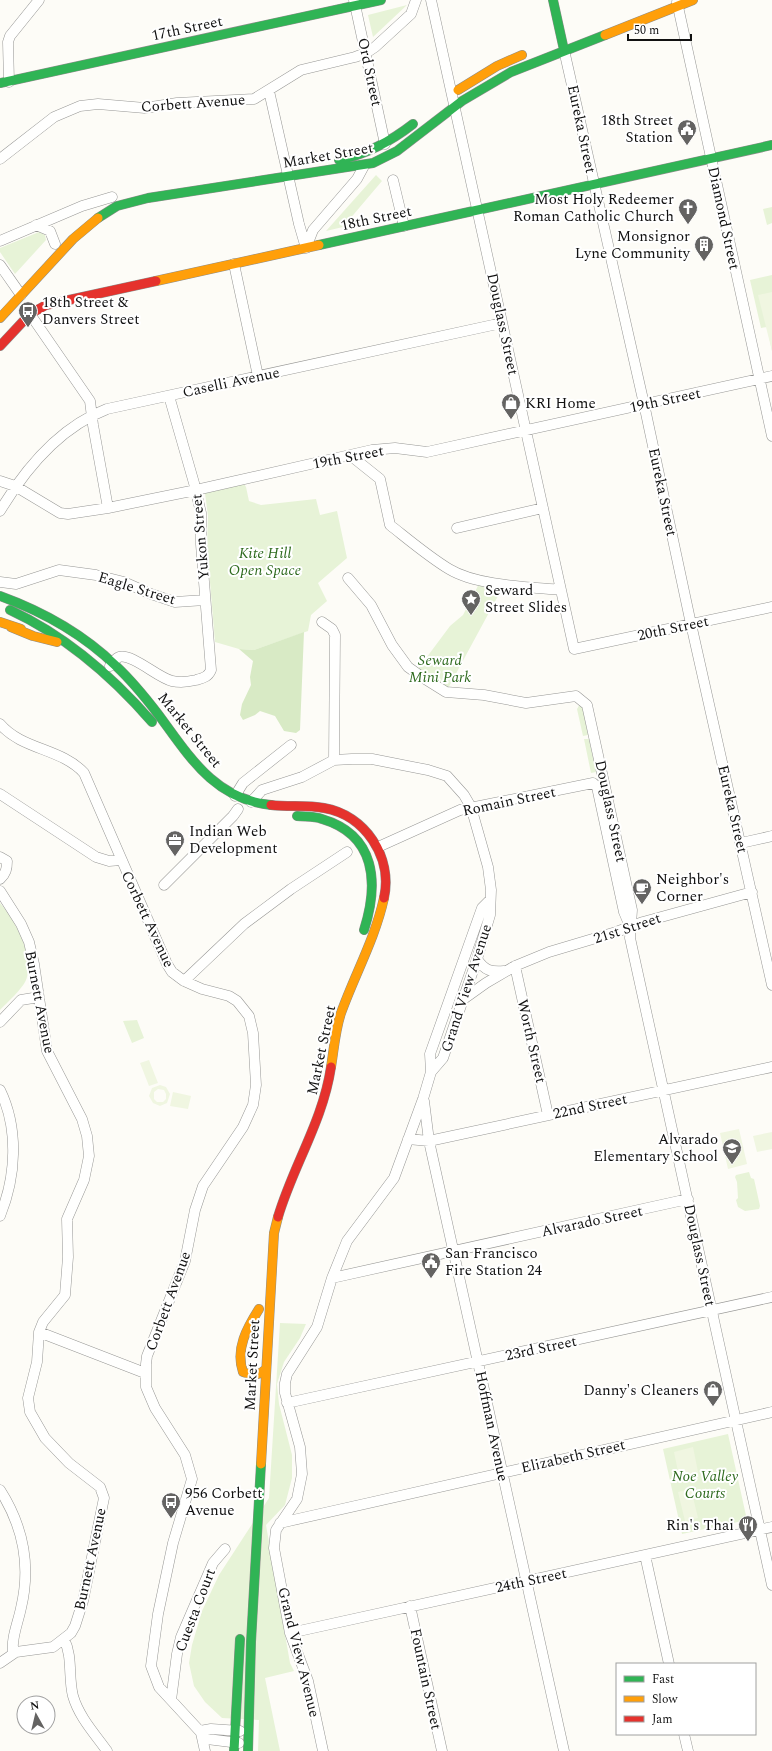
<svg xmlns="http://www.w3.org/2000/svg" width="772" height="1751" viewBox="0 0 772 1751" font-family="Spectral,serif">
	<style>
		.green { fill: #e7f3d7 }
		.forest { fill: #d8eac5 }
		.pitch { fill: #f0f6e1; fill-rule: evenodd }
		.lines { fill: none; stroke-linecap: round; stroke-linejoin: round }
		.street-casing { stroke: #979795; stroke-width: 11 }
		.fast-casing { stroke: #8e8d8b; stroke-width: 10 }
		.slow-casing { stroke: #8e8d8b; stroke-width: 10 }
		.jam-casing { stroke: #8e8d8b; stroke-width: 10 }
		.street { stroke: #fffffe; stroke-width: 10 }
		.fast { stroke: #30b455; stroke-width: 9 }
		.slow { stroke: #ff9f0a; stroke-width: 9 }
		.jam { stroke: #e5322d; stroke-width: 9 }
		.labels { text-anchor: middle; stroke-width: 4; stroke-linejoin: round; paint-order: stroke }
		.street-label { font-size: 15px; fill: #111; stroke: #fff }
		.poi-label { font-size: 15px; fill: #111; stroke: #fff; text-anchor: start }
		.park-label { font-size: 15px; font-style: italic; fill: #2f6b1f; stroke: #fff }
	</style>
	<rect width="100%" height="100%" fill="#fdfcf7"/>
	<path class="green" d="M407,5l-34,32 -5,-22z
		M376,175l6,6 -39,46 -17,4z
		M772,207v16l-5,2 -4,-16z
		M39,232l6,3 1,5 -31,34 -15,-22v-4z
		M772,275v76l-5,-24 -6,1 -11,-48z
		M243,482l3,5 3,14 12,4 55,-6 4,16 17,-4 10,47 -29,25 9,18 -16,14 -3,16 -54,19 -15,-1 -24,-7 -8,-96 1,-30 -3,-23 4,-3z
		M481,580l30,10 -13,6 -52,96 -31,-19 35,-47 13,-11z
		M580,704l3,4 5,27 -5,1 -6,-27z
		M584,739h5l7,33 -5,1z
		M0,903c15,17 35,53 26,77 -3,8 -19,23 -26,30z
		M137,1020l7,18 -12,5 -9,-22z
		M749,1172l2,6 3,1 6,27 -1,3 -14,2 -7,-4 -2,-7 2,-2 -1,-16 -2,-5 1,-2z
		M280,1323l26,1 -6,14 -16,24 -7,22 2,20 13,51v23l-7,27 -19,20 24,138 4,8 -29,7 15,73h-22l1,-31 -37,-2 -17,-16 -11,-16 -5,-23 3,-18 10,-34 17,-36 50,-77z
		M728,1434l19,86 -65,14 -19,-85z"/>
	<path class="forest" d="M304,632l-4,98 -4,3 -12,-2 -9,-15 -15,-5 -5,4 -12,5 -3,-5 2,-11 9,-19 -1,-8 3,-16 -14,-12 15,1z"/>
	<path class="pitch" d="M772,292v59l-14,-56z
		M149,1060l9,23 -9,3 -9,-23z
		M160,1085l6,2 4,7 -3,9 -7,3 -7,-3 -4,-7 3,-8zM158,1089l6,1 2,4v5l-3,3h-6l-3,-3v-7z
		M173,1092l18,4 -3,13 -18,-3z
		M739,1129l8,35 -19,5 -8,-36z
		M772,1132v17l-15,3 -4,-16z
		M693,1447l6,30 -19,4 -6,-29z
		M691,1489l7,29 -13,3 -7,-29z"/>
	<g class="lines">
		<defs>
			<path id="street" d="M354,0l31,144
				M431,0l143,649 198,-42
				M677,2l95,434
				M564,50l80,354 47,220 81,361
				M9,82l-1,-40 2,-6 29,-36
				M269,91l30,133 7,24
				M0,159l54,-42 26,-11 18,-2 47,4 32,-5 77,-4 47,-29 54,-13 11,-4 9,-6 36,-33 5,-14
				M393,180l11,46
				M36,225l14,6 5,13
				M0,241l82,-35 30,-9
				M306,248l7,-18 44,-51 7,-13
				M234,264l24,112
				M0,265l21,30
				M30,314l60,87 3,24 15,83
				M350,455l30,24 10,46c19,15 39,32 59,44 28,17 80,18 112,21
				M0,481l15,5 45,27 8,1 40,-6 88,-18 176,-40 23,-2 32,4 345,-76
				M0,511c25,-42 60,-84 107,-102l395,-86
				M457,528l86,-20
				M348,578l23,27 21,40 16,22 14,10 24,15 38,3 42,8 50,-7 11,9 45,205 -2,28 142,647
				M0,582l16,2 43,-14 37,5 28,7 27,12 24,8 30,-2
				M322,622l10,7 3,6 -1,125
				M110,666c2,-3 5,-7 9,-9 13,-4 39,21 53,24 9,2 16,1 24,-1 7,-2 12,-3 15,-10l-10,-126v-31l-7,-30 -25,-87
				M0,724c22,26 61,24 84,49l83,191 5,8 12,9 18,8 27,7 8,5 12,15 4,17 3,52 -3,20 -10,22 -40,59 -8,24 -10,51 -38,95 -1,8v23l9,21 30,47 7,24 -19,64 -15,71 -7,52 8,21 48,52 32,4
				M0,794l96,63 13,4 12,-1
				M235,796l8,-13 48,-38
				M251,802l11,-12 40,-13 32,-17 18,-1h20l56,11 19,6 17,19 7,12 17,60 3,23 -1,25 -13,44 -34,99 -12,14
				M741,843l31,-7
				M378,847l82,-37 133,-27 4,4 27,125 5,12
				M0,857l7,4c0,8 -1,12 -7,18
				M164,885l69,-69 5,-7
				M0,891l21,33 8,18 5,22 13,87 35,68 5,17 2,20 -5,24 -17,39 1,38 -3,38 -22,27 -4,10 -2,30 -9,36 2,14 15,26 24,25 31,24 4,11 -21,103 -8,25 -4,7 -18,14 -37,5 -16,11
				M477,959c8,12 14,13 27,12
				M515,966l33,149
				M184,981l60,-57 47,-35 56,-37
				M465,998l21,-15 29,-17 34,-14 67,-20 27,-10 109,-30
				M0,1022l21,-22 18,-3
				M0,1090c19,39 16,87 0,126
				M424,1101l5,40 135,610
				M408,1139l21,2 343,-74
				M332,1278l356,-79
				M39,1332l106,41
				M287,1403l485,-106
				M0,1490c23,36 31,76 21,118 -3,15 -10,30 -8,45
				M280,1523l492,-111
				M645,1555l24,109
				M410,1606l32,145
				M290,1633l482,-106
				M64,1639c9,18 4,38 9,57 6,21 22,38 34,55
				M171,1700l6,-46 4,-17 32,-74 12,-14
				M200,1731l11,-2 29,2
				M201,1733l4,18
				M684,1734l4,17
				M323,1751l-15,-70 -18,-48 -16,-85 2,-18 21,-31 5,-25 -2,-27 -15,-54v-10l2,-9 30,-47 15,-49 15,-37 47,-63 29,-79 8,-27 -1,-18 52,-146 8,-8"/>
			<path id="fast" d="M553,0l11,50
				M0,83l381,-83
				M339,160c28,-6 51,-18 74,-36
				M98,218l19,-12 31,-8 225,-35 24,-12 65,-50 49,-29 94,-37
				M319,245l453,-100
				M0,596c44,16 82,37 116,70 15,14 29,31 42,48 31,42 56,85 113,91
				M10,610c56,26 102,66 142,112
				M297,816c8,1 17,0 25,3 54,16 57,64 42,111
				M234,1751l6,-112
				M248,1751l3,-109 10,-178"/>
			<path id="slow" d="M605,35l88,-35
				M458,90l39,-24 25,-11
				M156,281l163,-36
				M0,318l73,-79 25,-21
				M0,622l21,7
				M11,627l22,9 24,6
				M331,1067c3,-18 4,-36 10,-54 14,-39 34,-74 43,-115
				M259,1309c-12,19 -24,40 -16,63 9,4 16,4 23,-3
				M261,1464l13,-231 4,-16"/>
			<path id="jam" d="M0,346l30,-32 16,-9 110,-24
				M271,805c18,2 36,0 53,3 41,7 69,49 60,90
				M278,1217c15,-51 45,-96 53,-150"/>
		</defs>
		<use href="#street" class="street-casing"/>
		<use href="#fast" class="fast-casing"/>
		<use href="#slow" class="slow-casing"/>
		<use href="#jam" class="jam-casing"/>
		<use href="#street" class="street"/>
		<use href="#fast" class="fast"/>
		<use href="#slow" class="slow"/>
		<use href="#jam" class="jam"/>
	</g>
	<defs>
		<symbol id="civic-pin" viewBox="-11 -11 22 30"><path d="M0 17L-7.5 6A9.5 9.5 0 1 1 7.5 6Z" fill="#646362" stroke="#fff"/><path d="M-.6-6.5H3V-4.5H.6V-3L4-1V1h2V6H-6V1h2V-1L-.6-3ZM-1.2 2.5V6h2.4V2.5Z" fill="#fff"/></symbol>
		<symbol id="church-pin" viewBox="-11 -11 22 30"><path d="M0 17L-7.5 6A9.5 9.5 0 1 1 7.5 6Z" fill="#646362" stroke="#fff"/><path d="M-1.2-6h2.4v3.5h3.3v2.4h-3.3V6h-2.4V-.1h-3.3v-2.4h3.3Z" fill="#fff"/></symbol>
		<symbol id="building-pin" viewBox="-11 -11 22 30"><path d="M0 17L-7.5 6A9.5 9.5 0 1 1 7.5 6Z" fill="#646362" stroke="#fff"/><path d="M-4-6H4V6H1V3H-1V6H-4ZM-2.5-4.3h1.7v1.8h-1.7ZM.8-4.3h1.7v1.8H.8ZM-2.5-1h1.7V.8h-1.7ZM.8-1h1.7V.8H.8Z" fill="#fff"/></symbol>
		<symbol id="bus-pin" viewBox="-11 -11 22 30"><path d="M0 17L-7.5 6A9.5 9.5 0 1 1 7.5 6Z" fill="#646362" stroke="#fff"/><path d="M-5-6H5V4H4V6H2V4H-2V6H-4V4H-5ZM-3.5-4V0h7V-4ZM-3.5 1.2v1.5H-2V1.2ZM2 1.2v1.5H3.5V1.2Z" fill="#fff"/></symbol>
		<symbol id="shop-pin" viewBox="-11 -11 22 30"><path d="M0 17L-7.5 6A9.5 9.5 0 1 1 7.5 6Z" fill="#646362" stroke="#fff"/><path d="M-5-2.5h2.3a2.7 3.5 0 0 1 5.4 0H5L5.5 6h-11ZM-1.5-2.5h3a1.5 2.3 0 0 0-3 0Z" fill="#fff"/></symbol>
		<symbol id="sight-pin" viewBox="-11 -11 22 30"><path d="M0 17L-7.5 6A9.5 9.5 0 1 1 7.5 6Z" fill="#646362" stroke="#fff"/><path d="M0-6L1.8-2.2L6-1.7L2.9 1.2L3.7 5.4L0 3.3L-3.7 5.4L-2.9 1.2L-6-1.7L-1.8-2.2Z" fill="#fff"/></symbol>
		<symbol id="office-pin" viewBox="-11 -11 22 30"><path d="M0 17L-7.5 6A9.5 9.5 0 1 1 7.5 6Z" fill="#646362" stroke="#fff"/><path d="M-6-3h4V-5.5h4V-3h4V5H-6ZM-1-4.5V-3h2v-1.5ZM-6 0V1H6V0Z" fill="#fff"/></symbol>
		<symbol id="cafe-pin" viewBox="-11 -11 22 30"><path d="M0 17L-7.5 6A9.5 9.5 0 1 1 7.5 6Z" fill="#646362" stroke="#fff"/><path d="M-5.5-4.5H6V0H3Q3 3.5 0 3.5H-2.5Q-5.5 3.5-5.5 0ZM3-3.2v2h1.7v-2ZM-6 4.5H4V6H-6Z" fill="#fff"/></symbol>
		<symbol id="school-pin" viewBox="-11 -11 22 30"><path d="M0 17L-7.5 6A9.5 9.5 0 1 1 7.5 6Z" fill="#646362" stroke="#fff"/><path d="M0-5L7-2L0 1L-7-2ZM-4 1L0 2.5L4 1V4Q0 6-4 4Z" fill="#fff"/></symbol>
		<symbol id="restaurant-pin" viewBox="-11 -11 22 30"><path d="M0 17L-7.5 6A9.5 9.5 0 1 1 7.5 6Z" fill="#646362" stroke="#fff"/><path d="M-5-6h1v4h1v-4h1v4h1v-4h1v5L-1.5 .5V6h-2V.5L-5-1ZM5-6V6H3V1.5H1.5Q1.5-4 5-6Z" fill="#fff"/></symbol>
	</defs>
	<g fill-rule="evenodd">
		<use href="#civic-pin" x="676" y="118" width="22" height="30"/>
		<use href="#church-pin" x="677" y="197" width="22" height="30"/>
		<use href="#building-pin" x="693" y="234" width="22" height="30"/>
		<use href="#bus-pin" x="17" y="300" width="22" height="30"/>
		<use href="#shop-pin" x="500" y="392" width="22" height="30"/>
		<use href="#sight-pin" x="460" y="588" width="22" height="30"/>
		<use href="#office-pin" x="164" y="829" width="22" height="30"/>
		<use href="#cafe-pin" x="631" y="877" width="22" height="30"/>
		<use href="#school-pin" x="721" y="1137" width="22" height="30"/>
		<use href="#civic-pin" x="420" y="1251" width="22" height="30"/>
		<use href="#shop-pin" x="702" y="1379" width="22" height="30"/>
		<use href="#bus-pin" x="160" y="1491" width="22" height="30"/>
		<use href="#restaurant-pin" x="737" y="1514" width="22" height="30"/>
	</g>
	<g class="labels">
		<g class="street-label">
			<text transform="translate(187 28) rotate(-12)" y="5">17th Street</text>
			<text transform="translate(370 72) rotate(78)" y="5">Ord Street</text>
			<text transform="translate(193 103) rotate(-4)" y="5">Corbett Avenue</text>
			<text transform="translate(582 129) rotate(78)" y="5">Eureka Street</text>
			<text transform="translate(328 155) rotate(-10)" y="5">Market Street</text>
			<text transform="translate(376 218) rotate(-12)" y="5">18th Street</text>
			<text transform="translate(724 218) rotate(78)" y="5">Diamond Street</text>
			<text transform="translate(503 324) rotate(78)" y="5">Douglass Street</text>
			<text transform="translate(231 382) rotate(-12)" y="5">Caselli Avenue</text>
			<text transform="translate(665 400) rotate(-12)" y="5">19th Street</text>
			<text transform="translate(348 457) rotate(-11)" y="5">19th Street</text>
			<text transform="translate(663 492) rotate(78)" y="5">Eureka Street</text>
			<text transform="translate(200 537) rotate(-95)" y="5">Yukon Street</text>
			<text transform="translate(137 588) rotate(17)" y="5">Eagle Street</text>
			<text transform="translate(673 628) rotate(-12)" y="5">20th Street</text>
			<text transform="translate(190 730) rotate(51)" y="5">Market Street</text>
			<text transform="translate(509 801) rotate(-12)" y="5">Romain Street</text>
			<text transform="translate(733 809) rotate(77)" y="5">Eureka Street</text>
			<text transform="translate(611 811) rotate(78)" y="5">Douglass Street</text>
			<text transform="translate(148 919) rotate(65)" y="5">Corbett Avenue</text>
			<text transform="translate(627 928) rotate(-18)" y="5">21st Street</text>
			<text transform="translate(466 988) rotate(-72)" y="5">Grand View Avenue</text>
			<text transform="translate(40 1002) rotate(79)" y="5">Burnett Avenue</text>
			<text transform="translate(532 1041) rotate(77)" y="5">Worth Street</text>
			<text transform="translate(321 1050) rotate(-78)" y="5">Market Street</text>
			<text transform="translate(590 1106) rotate(-12)" y="5">22nd Street</text>
			<text transform="translate(592 1221) rotate(-12)" y="5">Alvarado Street</text>
			<text transform="translate(700 1255) rotate(78)" y="5">Douglass Street</text>
			<text transform="translate(168 1301) rotate(-70)" y="5">Corbett Avenue</text>
			<text transform="translate(541 1348) rotate(-12)" y="5">23rd Street</text>
			<text transform="translate(252 1365) rotate(-87)" y="5">Market Street</text>
			<text transform="translate(492 1426) rotate(78)" y="5">Hoffman Avenue</text>
			<text transform="translate(573 1456) rotate(-13)" y="5">Elizabeth Street</text>
			<text transform="translate(90 1559) rotate(-78)" y="5">Burnett Avenue</text>
			<text transform="translate(531 1580) rotate(-12)" y="5">24th Street</text>
			<text transform="translate(195 1610) rotate(-69)" y="5">Cuesta Court</text>
			<text transform="translate(299 1652) rotate(76)" y="5">Grand View Avenue</text>
			<text transform="translate(426 1679) rotate(78)" y="5">Fountain Street</text>
		</g>
		<g class="poi-label">
			<text x="673" y="125" text-anchor="end">18th Street<tspan x="673" dy="17">Station</tspan></text>
			<text x="674" y="204" text-anchor="end">Most Holy Redeemer<tspan x="674" dy="17">Roman Catholic Church</tspan></text>
			<text x="690" y="241" text-anchor="end">Monsignor<tspan x="690" dy="17">Lyne Community</tspan></text>
			<text x="42" y="307">18th Street &amp;<tspan x="42" dy="17">Danvers Street</tspan></text>
			<text x="525" y="408">KRI Home</text>
			<text x="485" y="595">Seward<tspan x="485" dy="17">Street Slides</tspan></text>
			<text x="189" y="836">Indian Web<tspan x="189" dy="17">Development</tspan></text>
			<text x="656" y="884">Neighbor's<tspan x="656" dy="17">Corner</tspan></text>
			<text x="718" y="1144" text-anchor="end">Alvarado<tspan x="718" dy="17">Elementary School</tspan></text>
			<text x="445" y="1258">San Francisco<tspan x="445" dy="17">Fire Station 24</tspan></text>
			<text x="699" y="1395" text-anchor="end">Danny's Cleaners</text>
			<text x="185" y="1498">956 Corbett<tspan x="185" dy="17">Avenue</tspan></text>
			<text x="734" y="1530" text-anchor="end">Rin's Thai</text>
		</g>
		<g class="park-label">
			<text x="265" y="558">Kite Hill<tspan x="265" dy="17">Open Space</tspan></text>
			<text x="440" y="665">Seward<tspan x="440" dy="17">Mini Park</tspan></text>
			<text x="705" y="1481">Noe Valley<tspan x="705" dy="17">Courts</tspan></text>
		</g>
	</g>
	<rect x="616" y="1663" width="140" height="72" fill="#ffffff" stroke="#a0a0a0"/>
	<rect x="624" y="1676" width="20" height="6" fill="#30b455" stroke="#a0a0a0"/>
	<text x="652" y="1683" font-size="12" fill="#111111">Fast</text>
	<rect x="624" y="1696" width="20" height="6" fill="#ff9f0a" stroke="#a0a0a0"/>
	<text x="652" y="1703" font-size="12" fill="#111111">Slow</text>
	<rect x="624" y="1716" width="20" height="6" fill="#e5322d" stroke="#a0a0a0"/>
	<text x="652" y="1723" font-size="12" fill="#111111">Jam</text>
	<g transform="translate(36 1715) rotate(352)"><circle r="19" fill="#ffffff" stroke="#a0a0a0"/>
	<path d="M0-3L7 15L0 10L-7 15Z" fill="#646362"/>
	<text y="-6" font-size="11" font-weight="bold" text-anchor="middle" fill="#111111">N</text>
	</g>
	<path d="M628 34v6h63v-6" fill="none" stroke="#111111" stroke-width="2"/>
	<text x="634" y="34" font-size="12" fill="#111111" stroke="#ffffff" stroke-width="3" paint-order="stroke">50 m</text>
</svg>
